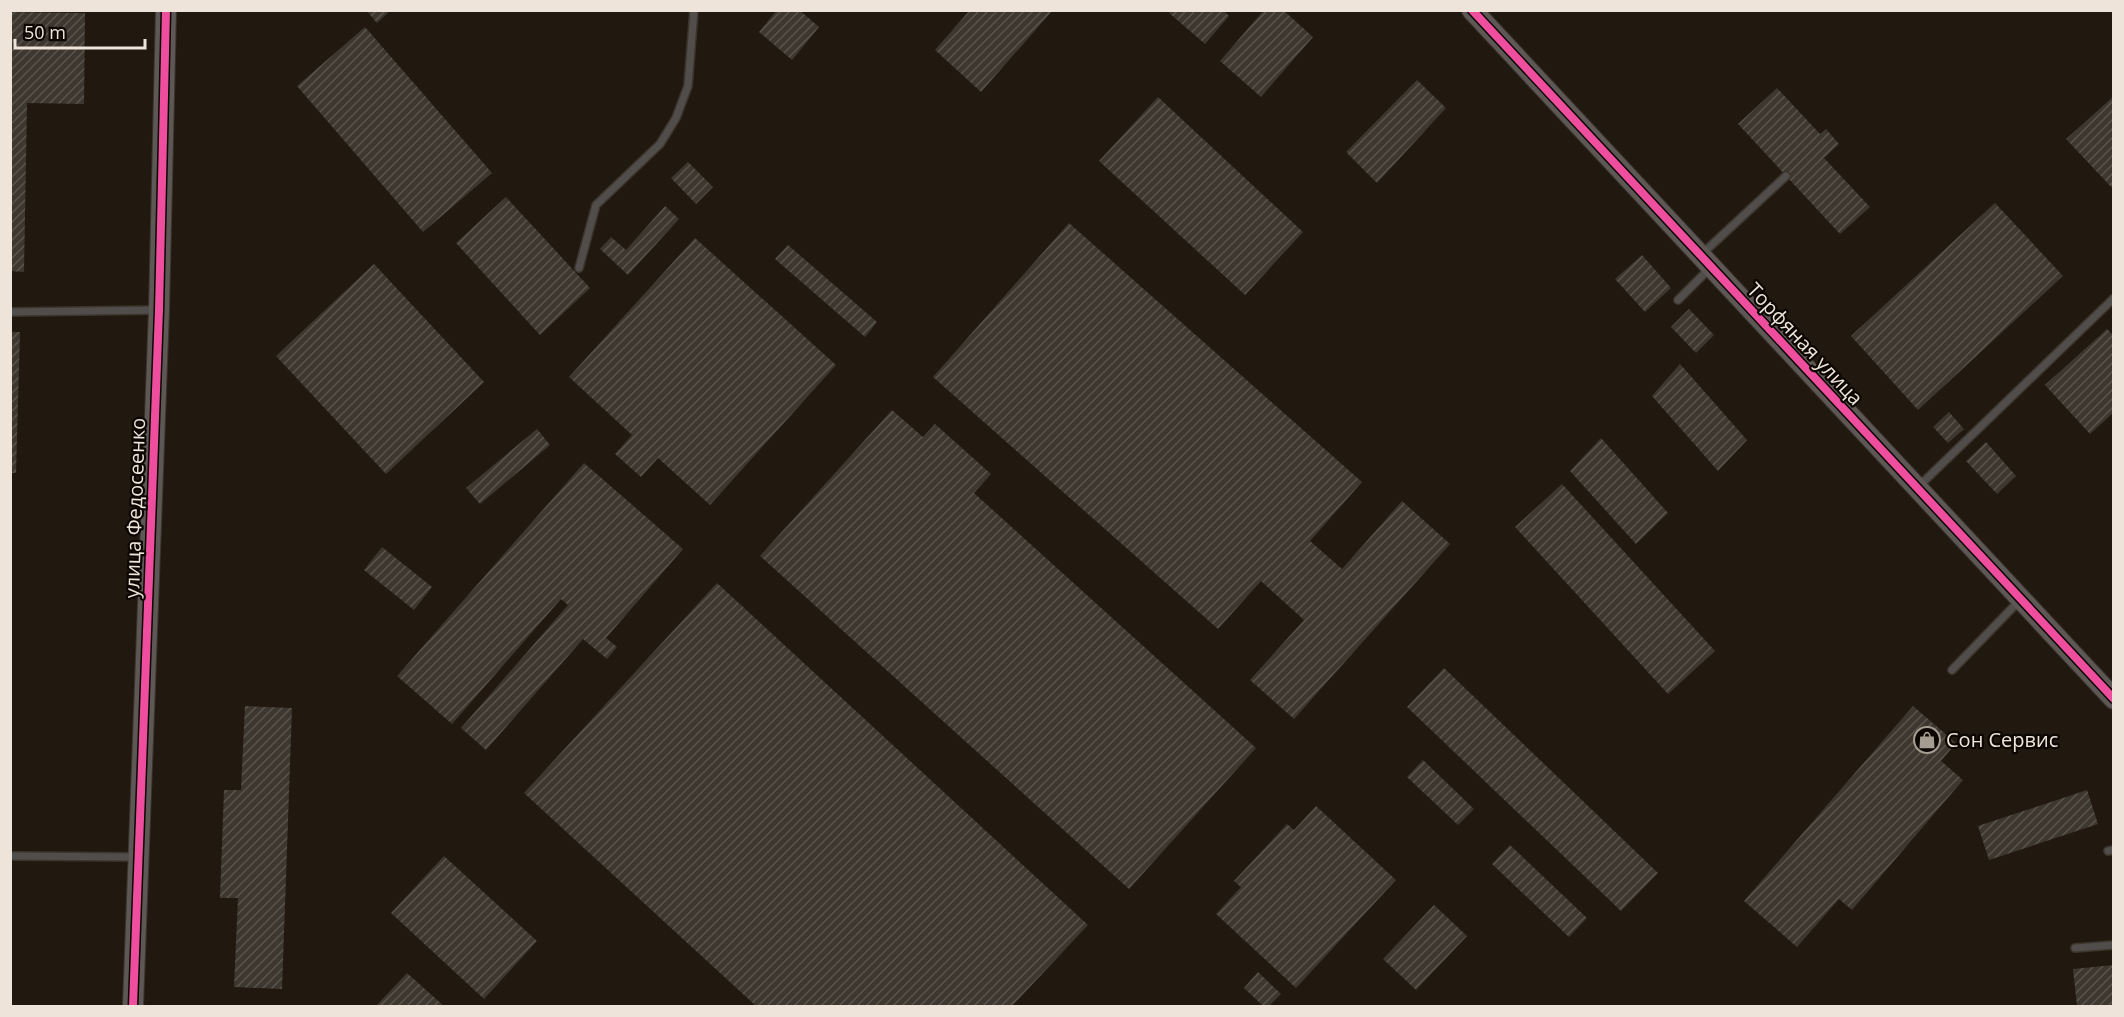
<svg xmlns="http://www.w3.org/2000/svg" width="2124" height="1017" viewBox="0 0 2124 1017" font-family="'Open Sans',sans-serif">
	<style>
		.building { fill: url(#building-hatch) }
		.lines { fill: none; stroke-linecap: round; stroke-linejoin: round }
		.lane-casing { stroke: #3c352d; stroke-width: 10 }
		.secondary-casing { stroke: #3c352d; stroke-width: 22 }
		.lane { stroke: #514d4a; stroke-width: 7 }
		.secondary { stroke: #5d5855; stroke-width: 20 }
		.cycleway-casing { stroke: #0c0602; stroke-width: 11 }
		.cycleway { stroke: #ef4d9e; stroke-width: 8 }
		.labels { text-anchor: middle; stroke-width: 4.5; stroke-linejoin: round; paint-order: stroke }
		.street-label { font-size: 20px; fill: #eee4d9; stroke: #0c0602 }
		.poi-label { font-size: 20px; fill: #eee4d9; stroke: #0c0602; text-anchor: start }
	</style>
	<defs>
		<pattern id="building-hatch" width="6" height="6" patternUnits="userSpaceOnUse" patternTransform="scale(1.5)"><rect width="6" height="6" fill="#3d372f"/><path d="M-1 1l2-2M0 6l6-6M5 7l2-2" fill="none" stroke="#59544d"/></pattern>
	</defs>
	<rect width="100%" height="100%" fill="#21190f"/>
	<path class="building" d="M366,10h25l-14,13z
		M777,10h22l20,17 -27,33 -33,-28z
		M970,10h83l-72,82 -46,-42z
		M1170,10h53l6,6 -24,28 -36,-31z
		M1264,10h19l30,27 -52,60 -41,-36z
		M10,12l75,1 -1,91 -57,-1 -3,169 -14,-1z
		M365,27l127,146 -69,59 -126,-146z
		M1417,80l29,28 -69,75 -31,-31z
		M1777,88l43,46 6,-5 13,15 -15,14 46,49 -30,27 -102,-110z
		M2114,96v94l-48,-51z
		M1158,97l145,135 -58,63 -146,-134z
		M688,162l25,25 -17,17 -25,-26z
		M506,197l84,91 -50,47 -84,-92z
		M1995,203l68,73 -145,134 -67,-74z
		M665,206l14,13 -51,56 -28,-26 11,-12 15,13z
		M1069,223l293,259 -52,59 32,28 60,-68 48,43 -156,175 -44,-39 54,-60 -43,-39 -43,48 -285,-252z
		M695,238l141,127 -126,140 -52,-47 -17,19 -26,-23 17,-19 -63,-58z
		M788,245l89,77 -12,15 -90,-78z
		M1642,255l29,33 -26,24 -30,-33z
		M374,264l110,118 -98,92 -110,-118z
		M1689,309l25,26 -18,18 -25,-26z
		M2107,329l7,7v76l-24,22 -45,-49z
		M10,332h10l-4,141h-6z
		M1680,364l67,76 -29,31 -66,-75z
		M892,410l31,27 12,-13 56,50 -17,19 282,255 -127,141 -369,-333z
		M1949,412l15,17 -16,14 -15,-16z
		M537,429l13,16 -70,59 -14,-16z
		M1601,438l67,75 -32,31 -66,-73z
		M1986,442l30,34 -19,18 -31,-33z
		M584,463l99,86 -77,89 11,9 -10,12 -24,-20 -97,111 -25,-22 107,-123 -7,-6 -109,125 -55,-48z
		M1562,484l153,167 -47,43 -153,-167z
		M382,547l50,40 -18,23 -50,-40z
		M717,583l371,342 -76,81h-256l-232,-213z
		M1444,668l214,205 -37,38 -214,-204z
		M245,706l47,2 -10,281 -48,-2 4,-89h-18l4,-108h17z
		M1913,706l43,37 -15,18 22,19 -111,130 -13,-11 -42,48 -53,-46z
		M1423,760l51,49 -16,16 -51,-48z
		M2087,790l11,34 -109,36 -11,-34z
		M1316,806l80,74 -100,108 -80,-74 25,-27 -7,-6 53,-57 7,6z
		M1510,845l77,73 -18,19 -77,-73z
		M444,856l93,85 -53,58 -93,-86z
		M1434,905l33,31 -51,54 -33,-31z
		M2114,965v41h-37l-4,-37z
		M1258,972l23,22 -12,12h-6l-19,-18z
		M407,973l37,33h-68z"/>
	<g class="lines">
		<defs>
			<path id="lane" d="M1702,254l84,-78
				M579,268l17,-63 64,-61 16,-26 12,-32 6,-76
				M1678,300l31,-31
				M10,312l148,-2
				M1918,487l196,-189
				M1952,670l68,-70
				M2108,851l6,-1
				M14,856l122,1
				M2075,948l39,-3"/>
			<path id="secondary" d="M1472,10l642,689
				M133,1006l26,-696 7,-300"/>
		</defs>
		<use href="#lane" class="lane-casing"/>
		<use href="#secondary" class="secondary-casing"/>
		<use href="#lane" class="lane"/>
		<use href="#secondary" class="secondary"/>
		<defs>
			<path id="cycleway" d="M1472,10l642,689
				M133,1006l26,-696 7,-300"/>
		</defs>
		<use href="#cycleway" class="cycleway-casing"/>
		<use href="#cycleway" class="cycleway"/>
	</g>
	<defs>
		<symbol id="shop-ring" viewBox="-11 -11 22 22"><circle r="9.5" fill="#0c0602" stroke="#a69d92" stroke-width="1.5"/><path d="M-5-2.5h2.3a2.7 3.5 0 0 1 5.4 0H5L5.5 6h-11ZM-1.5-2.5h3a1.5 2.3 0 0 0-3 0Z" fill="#a69d92"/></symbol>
	</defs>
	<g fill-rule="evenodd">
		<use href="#shop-ring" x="1912" y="725" width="30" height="30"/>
	</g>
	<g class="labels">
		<g class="street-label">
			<text transform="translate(1805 344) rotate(47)" y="7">Торфяная улица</text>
			<text transform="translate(135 508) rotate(-88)" y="7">улица Федосеенко</text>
		</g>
		<g class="poi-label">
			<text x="1946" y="747">Сон Сервис</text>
		</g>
	</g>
	<rect width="2124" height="1017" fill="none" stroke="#eee4d9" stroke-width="24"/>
	<path d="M15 39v9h130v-9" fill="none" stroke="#eee4d9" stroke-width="3"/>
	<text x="24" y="39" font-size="18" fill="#eee4d9" stroke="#0c0602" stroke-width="4.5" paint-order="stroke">50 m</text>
</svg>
